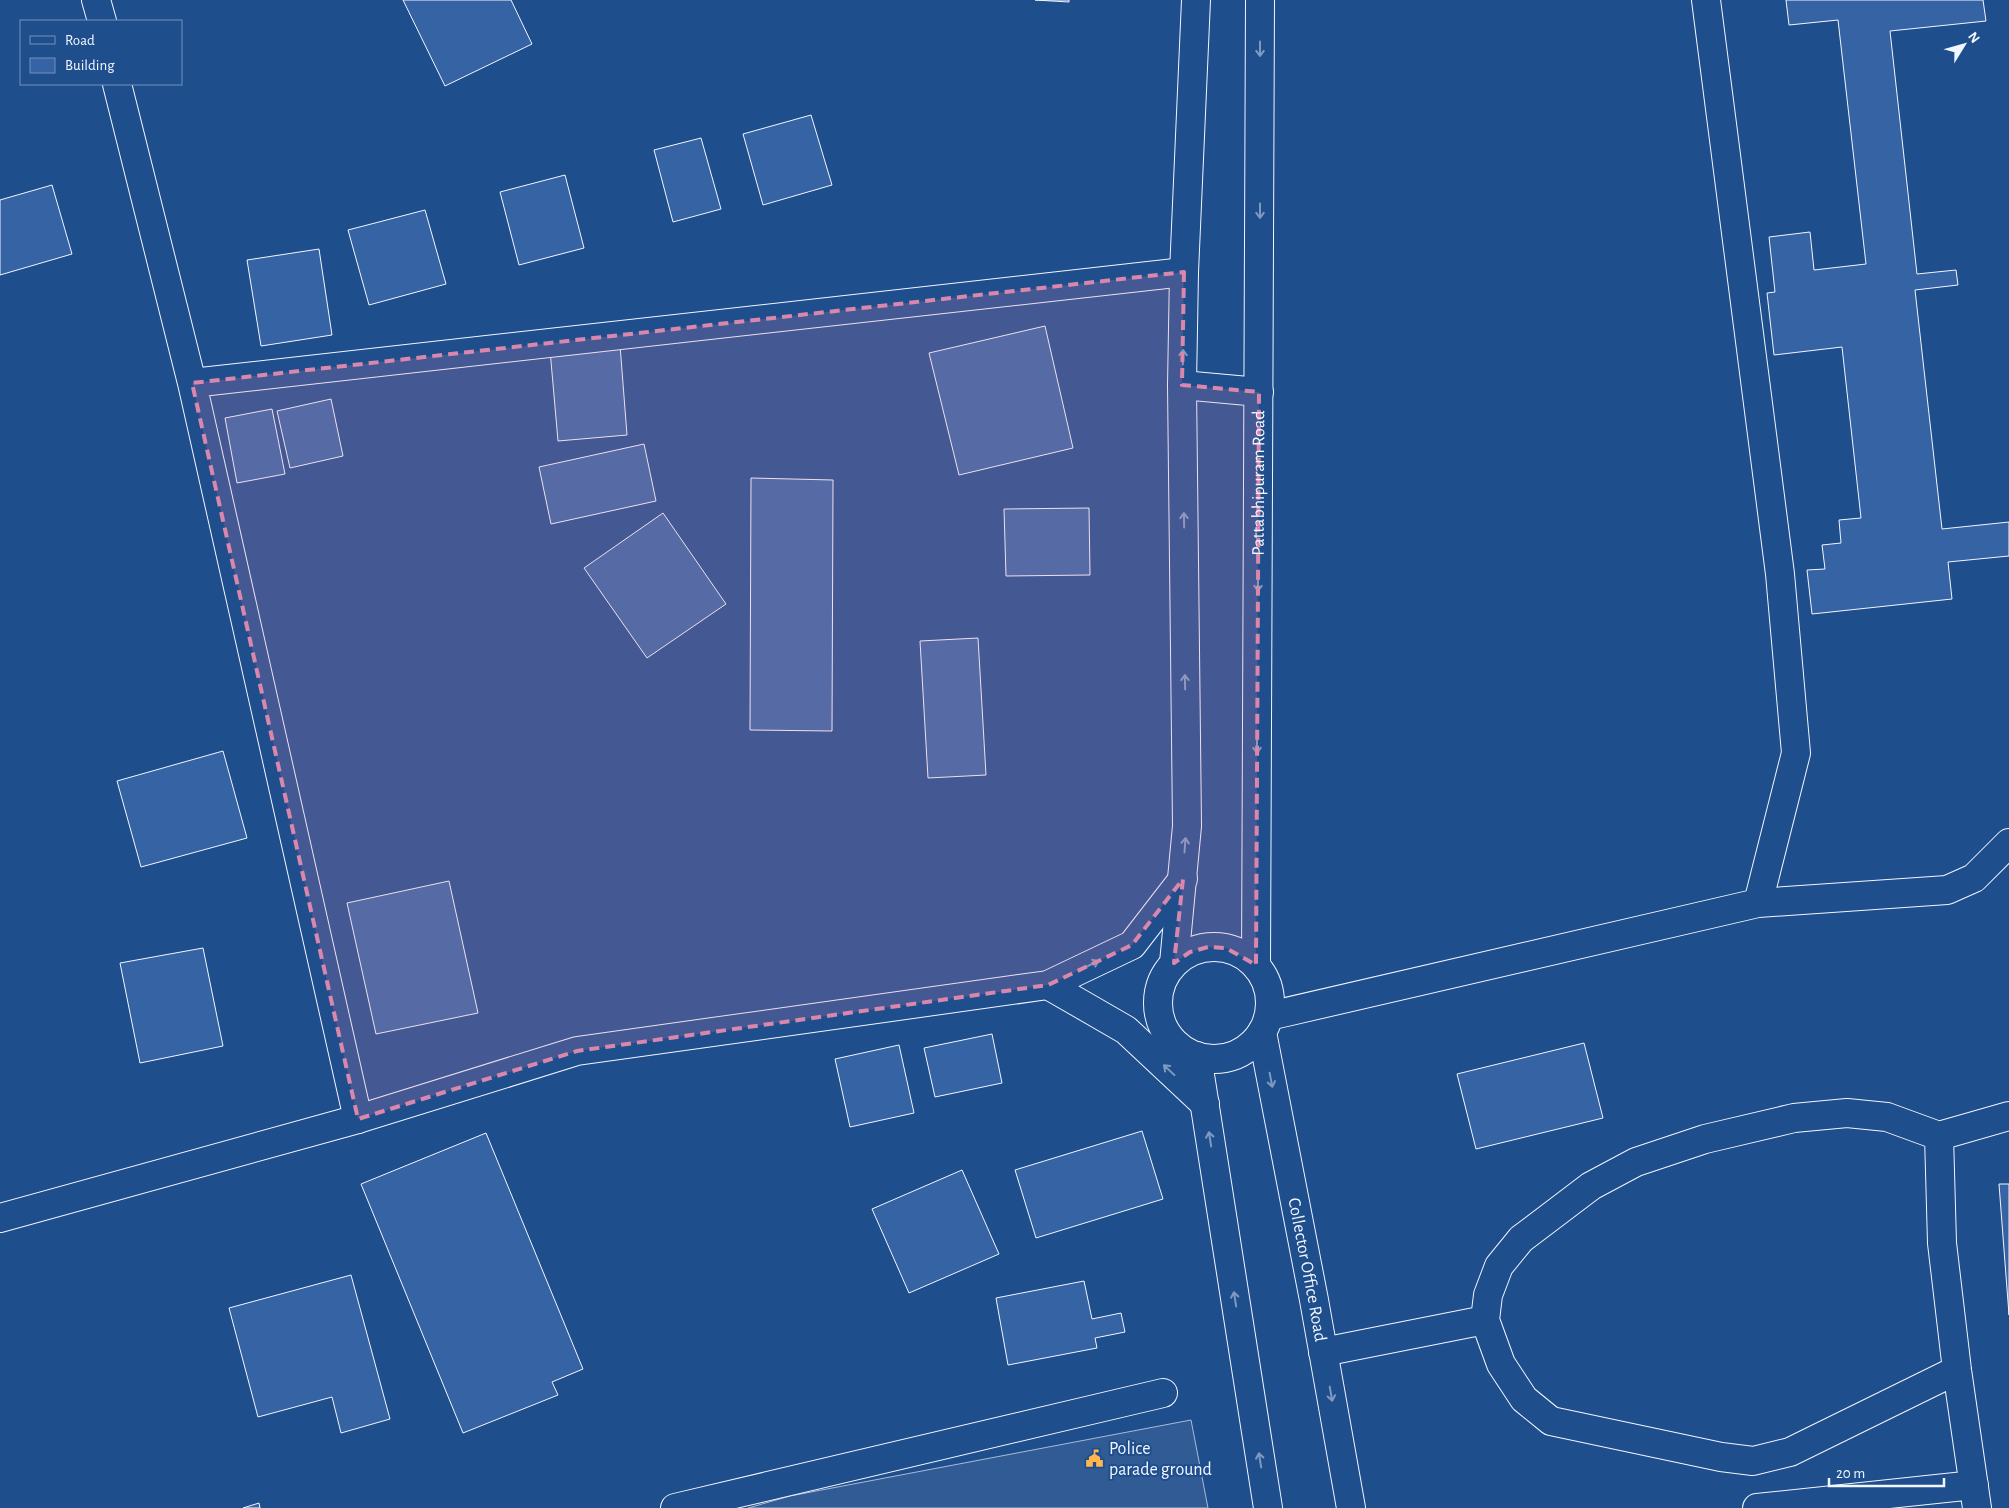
<svg xmlns="http://www.w3.org/2000/svg" width="2009" height="1508" viewBox="0 0 2009 1508" font-family="'Alegreya Sans',sans-serif">
	<style>
		.built { fill: #305b95; stroke: #a8bbd7 }
		.building { fill: #3563a3; stroke: #f2f6ff }
		.lines { fill: none; stroke-linecap: round; stroke-linejoin: round }
		.street-casing { stroke: #f2f6ff; stroke-width: 30 }
		.secondary-casing { stroke: #f2f6ff; stroke-width: 30 }
		.street { stroke: #1f4e8c; stroke-width: 28 }
		.secondary { stroke: #1f4e8c; stroke-width: 28 }
		.oneway { stroke: #7e9ac0 }
		.marked { fill: #da87ad; fill-opacity: 0.2; stroke: #da87ad; stroke-width: 4; stroke-dasharray: 10 6; stroke-linejoin: round }
		.labels { text-anchor: middle; stroke-width: 4; stroke-linejoin: round; paint-order: stroke }
		.street-label { font-size: 18px; fill: #f2f6ff; stroke: #1f4e8c }
		.poi-label { font-size: 18px; fill: #f2f6ff; stroke: #1f4e8c; text-anchor: start }
	</style>
	<rect width="100%" height="100%" fill="#1f4e8c"/>
	<path class="built" d="M1191,1420l17,88h-460l42,-12z"/>
	<path class="building" d="M403,0h108l21,44 -87,42z
		M1035,0h34v2z
		M1786,0h197l3,21 -96,10 27,243 39,-4 2,15 -43,5 27,239 67,-7v34l-61,6 4,37 -140,15 -5,-44 18,-1 -3,-24 19,-2 -2,-23 22,-2 -19,-171 -68,8 -7,-62 8,-1 -6,-55 41,-5 4,38 52,-6 -28,-244 -49,5z
		M811,115l21,70 -69,20 -20,-71z
		M701,138l20,71 -48,13 -19,-72z
		M565,175l19,73 -65,17 -19,-73z
		M52,185l20,69 -72,21v-75z
		M425,210l21,74 -77,21 -21,-75z
		M319,249l13,86 -71,11 -14,-86z
		M1045,326l28,122 -114,27 -30,-122z
		M620,345l7,90 -69,6 -8,-91z
		M331,399l12,57 -53,12 -13,-57z
		M272,409l13,65 -48,9 -12,-65z
		M644,444l12,57 -105,23 -12,-57z
		M751,478l82,2 -1,251 -82,-1z
		M1089,508l1,67 -84,1 -2,-67z
		M663,513l63,91 -79,54 -63,-90z
		M978,638l8,137 -58,3 -8,-137z
		M223,751l24,87 -106,29 -24,-86z
		M449,881l29,132 -102,21 -29,-131z
		M203,948l20,98 -83,17 -20,-100z
		M992,1034l10,49 -67,14 -11,-49z
		M1584,1043l19,75 -127,31 -19,-75z
		M899,1045l15,68 -64,14 -15,-68z
		M1142,1131l21,68 -127,39 -21,-68z
		M486,1133l97,236 -31,13 6,13 -95,38 -102,-249z
		M962,1170l37,84 -90,39 -37,-84z
		M1999,1184h10v131z
		M351,1275l39,144 -49,14 -9,-36 -74,20 -29,-109z
		M1084,1281l8,38 29,-6 4,19 -30,6 2,10 -89,17 -12,-67z
		M259,1503l1,5h-17z"/>
	<g class="lines">
		<defs>
			<path id="street" d="M96,0l6,21
				M117,84l75,299 166,736
				M192,383l992,-111
				M1182,385l77,7
				M1758,903l189,-13 27,-12 35,-35
				M1269,1016l489,-113 38,-150 -16,-179 -74,-574
				M1939,1136l-52,-19 -40,-4 -53,5 -89,21 -69,23 -45,24 -70,53 -22,27 -11,29 -3,25 16,44 23,35 27,22 170,36 32,4 37,-9 167,-82
				M1323,1352l162,-32
				M675,1508l488,-115
				M1757,1508l217,-23
				M1977,1508l-20,-138 -15,-127 -3,-107 70,-20"/>
			<g id="secondary">
				<circle cx="1214" cy="1003" r="56"/>
				<path d="M1174,963l13,-137 -5,-441 2,-113 12,-272"/>
				<path id="s1" d="M1256,965l4,-965"/>
				<path d="M1048,985l78,45 79,74"/>
				<path id="s2" d="M1262,1032l52,268 37,208"/>
				<path d="M1197,1056l71,452"/>
				<path d="M0,1218l358,-99 219,-68 471,-66 84,-40 51,-66"/>
			</g>
		</defs>
		<use href="#street" class="street-casing"/>
		<use href="#secondary" class="secondary-casing"/>
		<use href="#street" class="street"/>
		<use href="#secondary" class="secondary"/>
	</g>
	<defs><path id="oneway-shaft" d="M-6 0H5M1.5-3L5.5 0L1.5 3" fill="none" stroke-width="1.6" stroke-linecap="round" stroke-linejoin="round" transform="scale(1.25)"/></defs>
	<g class="oneway">
		<use href="#oneway-shaft" transform="translate(1260 49) rotate(90)"/>
		<use href="#oneway-shaft" transform="translate(1260 211) rotate(90)"/>
		<use href="#oneway-shaft" transform="translate(1183 357) rotate(-89)"/>
		<use href="#oneway-shaft" transform="translate(1184 520) rotate(-91)"/>
		<use href="#oneway-shaft" transform="translate(1258 584) rotate(90)"/>
		<use href="#oneway-shaft" transform="translate(1185 682) rotate(-91)"/>
		<use href="#oneway-shaft" transform="translate(1257 746) rotate(90)"/>
		<use href="#oneway-shaft" transform="translate(1185 845) rotate(-86)"/>
		<use href="#oneway-shaft" transform="translate(1092 964) rotate(-26)"/>
		<use href="#oneway-shaft" transform="translate(1169 1070) rotate(-137)"/>
		<use href="#oneway-shaft" transform="translate(1271 1080) rotate(79)"/>
		<use href="#oneway-shaft" transform="translate(1210 1139) rotate(-99)"/>
		<use href="#oneway-shaft" transform="translate(1235 1299) rotate(-99)"/>
		<use href="#oneway-shaft" transform="translate(1331 1394) rotate(80)"/>
		<use href="#oneway-shaft" transform="translate(1260 1460) rotate(-99)"/>
	</g>
	<path class="marked" d="M1184,272l-2,113 77,7 -3,573 -30,-17 -18,-1 -18,5 -16,11 9,-84 -51,66 -84,40 -471,66 -219,68 -166,-736z"/>
	<defs>
		<symbol id="civic-bare" viewBox="-9 -9 18 18"><path d="M-.6-6.5H3V-4.5H.6V-3L4-1V1h2V6H-6V1h2V-1L-.6-3ZM-1.2 2.5V6h2.4V2.5Z" fill="#ffb74d" stroke="#1f4e8c" stroke-width="2.5" paint-order="stroke"/></symbol>
	</defs>
	<g fill-rule="evenodd">
		<use href="#civic-bare" x="1082" y="1446" width="25" height="25"/>
	</g>
	<g class="labels">
		<g class="street-label">
			<text dy="6" stroke="none"><textPath href="#s1" startOffset="482">Pattabhipuram Road</textPath></text>
			<text dy="6" stroke="none"><textPath href="#s2" startOffset="242">Collector Office Road</textPath></text>
		</g>
		<g class="poi-label">
			<text x="1109" y="1454">Police<tspan x="1109" dy="21">parade ground</tspan></text>
		</g>
	</g>
	<rect x="20" y="20" width="162" height="65" fill="#1f4e8c" stroke="#7391ba"/>
	<rect x="30" y="36" width="25" height="8" fill="#1f4e8c" stroke="#7391ba"/>
	<text x="65" y="45" font-size="15" fill="#f2f6ff">Road</text>
	<rect x="30" y="58" width="25" height="15" fill="#3563a3" stroke="#7391ba"/>
	<text x="65" y="70" font-size="15" fill="#f2f6ff">Building</text>
	<g transform="translate(1964 45) rotate(53)" stroke="#1f4e8c" stroke-width="4" paint-order="stroke">
	<path d="M0-4L9 19L0 12L-9 19Z" fill="#f2f6ff"/>
	<text y="-8" font-size="14" font-weight="bold" text-anchor="middle" fill="#f2f6ff">N</text>
	</g>
	<path d="M1829 1478v8h115v-8" fill="none" stroke="#f2f6ff" stroke-width="2.5"/>
	<text x="1836" y="1478" font-size="15" fill="#f2f6ff" stroke="#1f4e8c" stroke-width="4" paint-order="stroke">20 m</text>
</svg>
